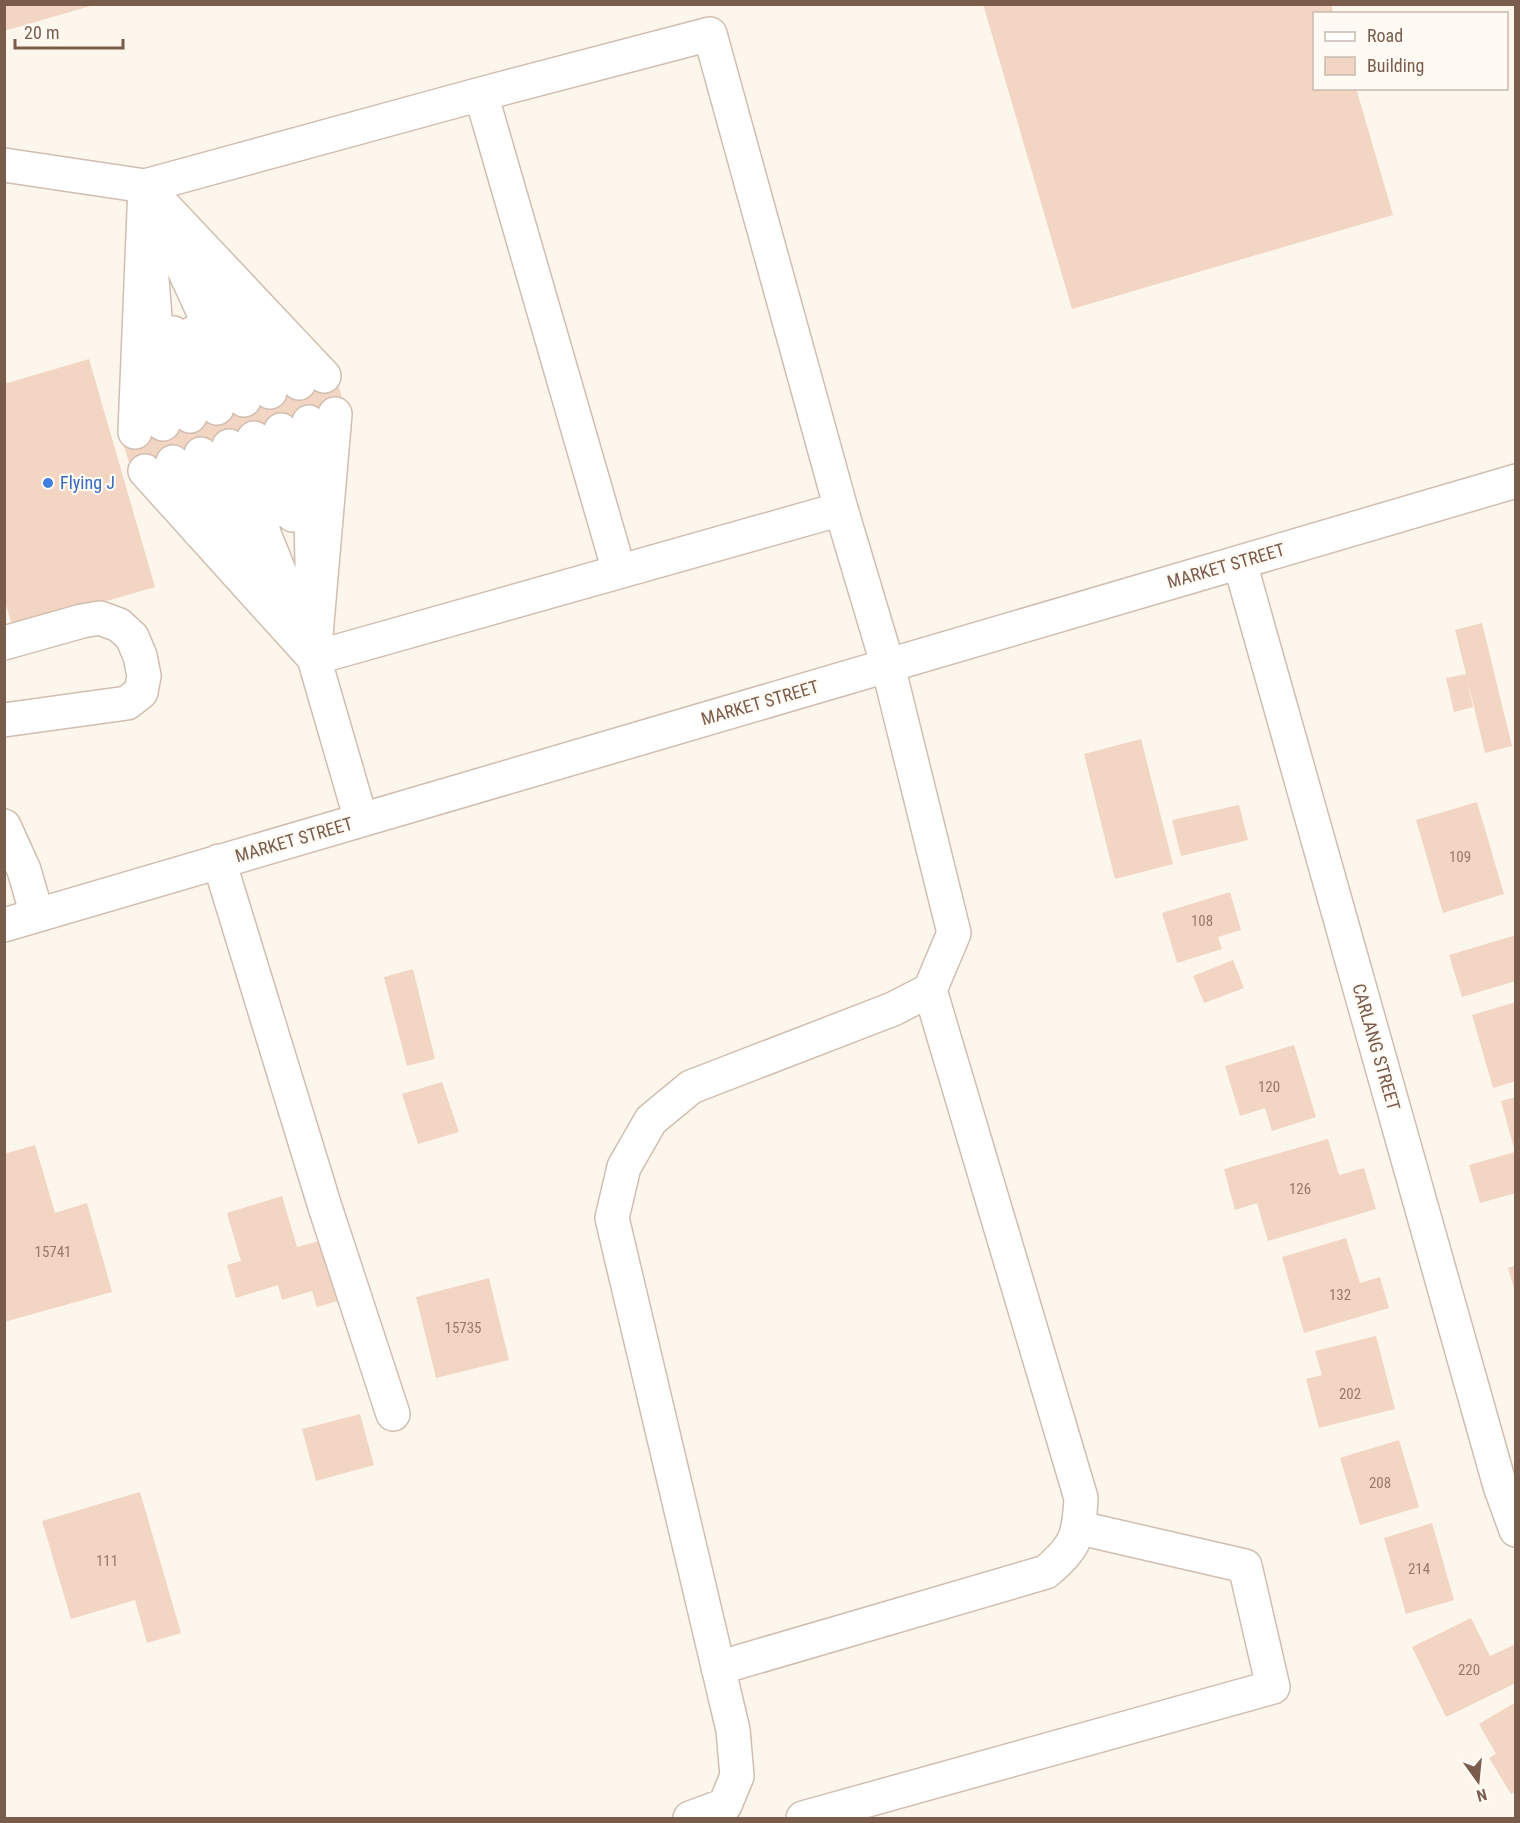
<svg xmlns="http://www.w3.org/2000/svg" width="1520" height="1823" viewBox="0 0 1520 1823" font-family="'Roboto Condensed',sans-serif">
	<style>
		.building { fill: #f3d5c3 }
		.lines { fill: none; stroke-linecap: round; stroke-linejoin: round }
		.minor-casing { stroke: #d1beb0; stroke-width: 36 }
		.minor { stroke: #fff; stroke-width: 33 }
		.shop-dot { fill: #3f7fe0; stroke: #fffaf3; stroke-width: 2 }
		.labels { text-anchor: middle; stroke-width: 4.5; stroke-linejoin: round; paint-order: stroke }
		.number-label { font-size: 15px; fill: #987a6a }
		.shop-label { font-size: 18px; fill: #366cbe; stroke: #fffaf3; text-anchor: start }
		.street-label { font-size: 18px; fill: #7a5c4d; stroke: #fffaf3 }
	</style>
	<rect width="100%" height="100%" fill="#fdf6ec"/>
	<path class="building" d="M4,4h90v1l-90,26z
		M983,4h348l3,10h-20v74h42l37,127 -321,94z
		M89,359l66,228 -142,41 -9,-29v-215z
		M335,373l11,38 -213,64 -12,-38z
		M1482,623l30,123 -27,7 -18,-75 6,29 -19,5 -8,-34 20,-4 -11,-44z
		M1141,739l32,125 -58,15 -31,-125z
		M1477,802l27,92 -61,19 -27,-93z
		M1239,805l9,35 -67,16 -9,-36z
		M1230,892l11,38 -23,7 4,12 -45,14 -15,-50z
		M1516,935v46l-54,16 -13,-42z
		M1233,960l11,28 -40,15 -11,-27z
		M413,969l22,90 -28,7 -23,-89z
		M1516,1002v79l-23,7 -21,-73z
		M1294,1045l22,72 -44,14 -7,-23 -25,8 -15,-50z
		M442,1082l17,50 -41,12 -16,-50z
		M1516,1097v96l-36,10 -11,-38 46,-13 -14,-51z
		M1328,1139l11,36 25,-7 12,41 -108,32 -11,-38 -22,7 -11,-41z
		M35,1145l20,68 32,-10 25,89 -108,30v-168z
		M282,1196l15,51 37,-10 18,60 -35,10 -5,-16 -30,9 -4,-15 -42,13 -9,-33 14,-4 -14,-48z
		M1346,1238l14,45 20,-6 9,31 -85,25 -22,-76z
		M1516,1265v27h-1l-7,-24z
		M489,1278l20,82 -73,18 -20,-81z
		M1376,1336l19,73 -76,19 -13,-49 16,-4 -7,-24z
		M360,1414l14,51 -58,16 -14,-52z
		M1399,1440l20,67 -59,18 -20,-67z
		M140,1492l41,141 -34,10 -12,-43 -64,19 -29,-98z
		M1432,1523l22,77 -48,14 -22,-76z
		M1471,1618l19,38 26,-12v39l-70,34 -34,-70z
		M1516,1702v89l-5,3 -22,-36 7,-4 -17,-30z"/>
	<g class="lines">
		<defs>
			<path id="minor" d="M481,94l138,477
				M4,165l141,21 336,-92 229,-60 131,475 47,157 66,267 -24,57 -37,19 -202,78 -40,33 -27,47 -12,51 121,512 4,46 -12,29 -35,13
				M168,235l76,165
				M223,315l47,77
				M173,333l17,83
				M193,333l24,75
				M299,383l-154,-197 179,190
				M309,422l5,236 21,-244
				M281,430l12,85
				M135,432l10,-246 18,238
				M254,438l20,73
				M229,446l66,165
				M201,454l39,70
				M145,471l169,187 -141,-196
				M1240,563l260,923 16,44
				M4,643l78,-22 18,-3 19,7 13,12 8,19 4,20 -3,16 -14,11 -123,17
				M361,820l-47,-162 527,-149
				M4,826l20,44 13,45
				M219,861l106,346 68,207
				M4,925l1512,-444
				M718,1668l328,-96c30,-26 33,-35 35,-74l-151,-508
				M803,1818l470,-131 -28,-121 -165,-38"/>
		</defs>
		<use href="#minor" class="minor-casing"/>
		<use href="#minor" class="minor"/>
	</g>
	<circle class="shop-dot" cx="48" cy="483" r="6"/>
	<g class="labels">
		<g class="number-label">
			<text x="1460" y="862">109</text>
			<text x="1202" y="926">108</text>
			<text x="1269" y="1092">120</text>
			<text x="1300" y="1194">126</text>
			<text x="53" y="1257">15741</text>
			<text x="1340" y="1300">132</text>
			<text x="463" y="1333">15735</text>
			<text x="1350" y="1399">202</text>
			<text x="1380" y="1488">208</text>
			<text x="107" y="1566">111</text>
			<text x="1419" y="1574">214</text>
			<text x="1469" y="1675">220</text>
		</g>
		<g class="shop-label">
			<text x="60" y="489">Flying J</text>
		</g>
		<g class="street-label">
			<text transform="translate(1226 566) rotate(-16)" y="6">MARKET STREET</text>
			<text transform="translate(760 703) rotate(-16)" y="6">MARKET STREET</text>
			<text transform="translate(294 840) rotate(-16)" y="6">MARKET STREET</text>
			<text transform="translate(1376 1047) rotate(74)" y="6">CARLANG STREET</text>
		</g>
	</g>
	<rect width="1520" height="1823" fill="none" stroke="#7a5c4d" stroke-width="12"/>
	<rect x="1313" y="12" width="195" height="78" fill="#fffaf3" stroke="#cabbb1" stroke-width="1.5"/>
	<rect x="1325" y="32" width="30" height="9" fill="#ffffff" stroke="#cabbb1" stroke-width="1.5"/>
	<text x="1367" y="42" font-size="18" fill="#7a5c4d">Road</text>
	<rect x="1325" y="57" width="30" height="18" fill="#f3d5c3" stroke="#cabbb1" stroke-width="1.5"/>
	<text x="1367" y="72" font-size="18" fill="#7a5c4d">Building</text>
	<g transform="translate(1478 1781) rotate(165)" stroke="#fffaf3" stroke-width="4.5" paint-order="stroke">
	<path d="M0-4.5L10 22L0 15L-10 22Z" fill="#7a5c4d"/>
	<text y="-9" font-size="16" font-weight="bold" text-anchor="middle" fill="#7a5c4d">N</text>
	</g>
	<path d="M15 39v9h108v-9" fill="none" stroke="#7a5c4d" stroke-width="3"/>
	<text x="24" y="39" font-size="18" fill="#7a5c4d" stroke="#fffaf3" stroke-width="4.5" paint-order="stroke">20 m</text>
</svg>
